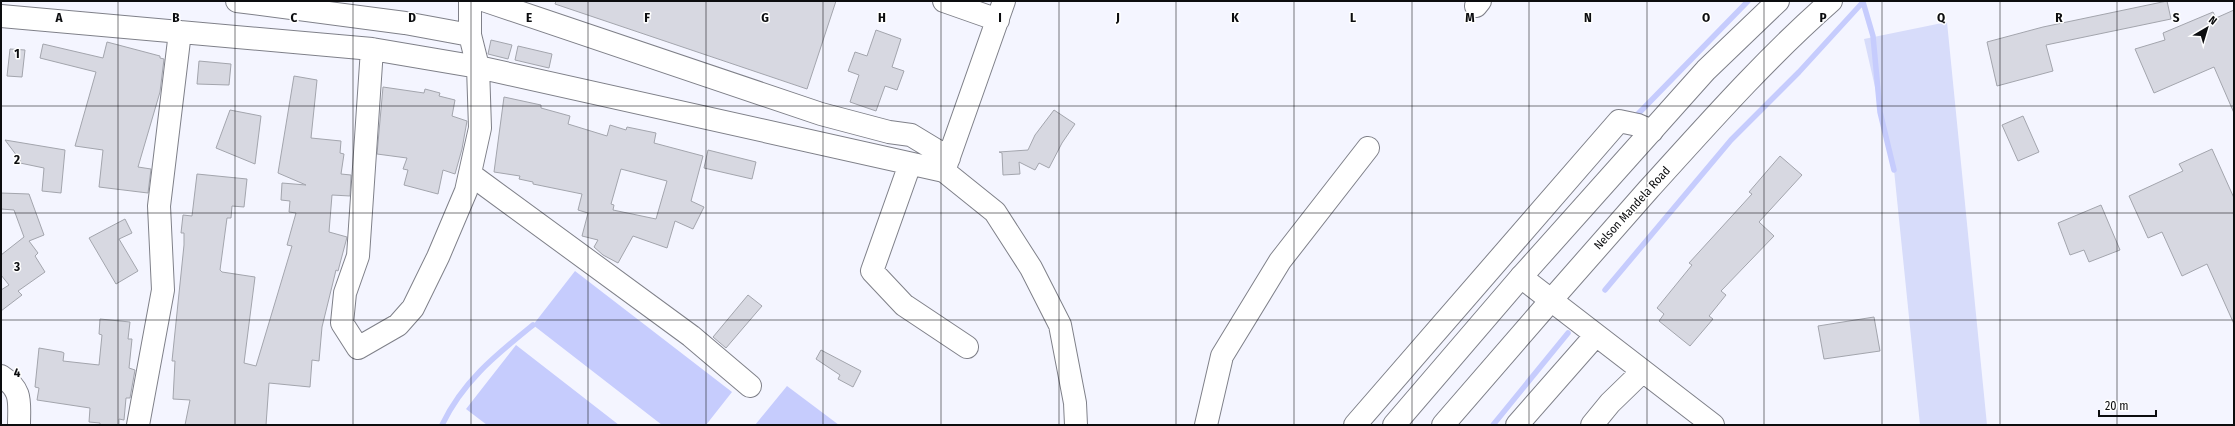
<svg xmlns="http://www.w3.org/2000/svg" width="2235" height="426" viewBox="0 0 2235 426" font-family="'Fira Sans Condensed',sans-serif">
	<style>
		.green { fill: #d7dcfa }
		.water { fill: #c6ccfd }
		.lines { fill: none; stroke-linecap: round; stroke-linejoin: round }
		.stream { stroke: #c6ccfd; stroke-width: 5.5 }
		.building { fill: #d7d8e1; stroke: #a3a5ad; fill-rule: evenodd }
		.minor-casing { stroke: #7f8089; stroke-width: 24 }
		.major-casing { stroke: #7f8089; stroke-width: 24 }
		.minor { stroke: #fff; stroke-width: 22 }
		.major { stroke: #fff; stroke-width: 22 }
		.grid { fill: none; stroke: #0c0d0f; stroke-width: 1; stroke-opacity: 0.55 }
		.labels { text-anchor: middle; stroke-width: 3; stroke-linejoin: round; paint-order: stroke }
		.street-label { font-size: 12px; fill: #0c0d0f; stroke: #fff }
		.grid-label { font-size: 13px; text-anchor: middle; font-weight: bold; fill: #0c0d0f; stroke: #fff; stroke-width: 3; stroke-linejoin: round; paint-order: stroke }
	</style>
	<rect width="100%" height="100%" fill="#f4f5ff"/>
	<path class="green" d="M1947,22l40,403h-67l-26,-255 -30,-131z"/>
	<path class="water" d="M575,271l157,121 -26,33h-44l-129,-100z
		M516,345l103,80h-132l-21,-16z
		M787,386l52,39h-84z"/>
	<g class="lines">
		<path class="stream" d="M1863,2l10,34 7,76 14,58
			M1636,116l112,-115
			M1605,290l126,-150 68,-68 64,-70
			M442,425c21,-44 54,-70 91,-100
			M1493,425l75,-92"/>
	</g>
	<path class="building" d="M556,1h280l-29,88 -252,-85z
		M2167,1l4,18 -125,26 7,26 -56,15 -10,-44 56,-15z
		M2234,10v103l-20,-46 -60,26 -19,-44 30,-9 -2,-7 50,-21 3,6z
		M876,30l25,9 -9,28 12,4 -7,19 -12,-4 -9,25 -26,-9 9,-27 -11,-4 7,-19 12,4z
		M491,40l21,5 -4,14 -20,-5z
		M107,42l53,14v2l4,1 -4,33 -22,75 13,2 -3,24 -49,-6 4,-37 -28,-4 21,-74 -56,-14 3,-14 60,14z
		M518,46l34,8 -3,14 -34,-8z
		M10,49l15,1 -3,27 -15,-1z
		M199,61l32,3 -2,21 -32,-1z
		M294,76l23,4 -6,58 30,3 -1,12 4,1 -3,20 10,1 -1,21 -18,-1 -3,37 18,5 -1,4 -8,30 -2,-1 -14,57 -3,34 -7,-1 -2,27 -41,-4 -3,42h-81l5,-25 -17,-1 2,-38h-3l12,-116v-12h-3l2,-18 9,1 5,-42 50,5 -3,28 -12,-1 -1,12h-4l-7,52 2,2 33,5 -11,86 12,3 36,-120 -5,-1 9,-32 -7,-1 1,-11 -9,-1 1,-17 24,2 -28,-12z
		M383,87l41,6 1,-4 15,4 -1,3 16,4 -3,16 15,5 -5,28 -7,25 -12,-4 -5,24 -34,-9 4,-15 -5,-1 4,-11 -30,-4z
		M504,97l37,8v3l29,8 -2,8 39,12 3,-11 16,5 1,-3 29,6 -2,10 49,13 -12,45 13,6 -11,22 -18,-8 -8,27 -34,-12 -15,27 -15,-8 -9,-8 4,-7 -16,-4 6,-23 -10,-3 4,-16 -49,-10v-2l-14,-3 1,-3 -26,-4zM621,169l46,12 -11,38 -43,-9 1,-5 -3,-1z
		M230,110l31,6 -6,48 -39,-16z
		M1054,110l21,14 -13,19 -13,25 -10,-5 -4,7 -16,-8 1,12 -17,1 -1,-22 -3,-1 29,-2 7,-15z
		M2023,116l16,36 -21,9 -16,-36z
		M5,140l60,10 -4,43 -19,-2 2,-23 -24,-5v-3z
		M2212,149l22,49v126l-27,-60 -25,12 -20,-44 -14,6 -19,-42 54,-25 -4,-7z
		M708,150l48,12 -4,17 -48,-11z
		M1780,156l22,19 -43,47 15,14 -53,55 5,4 -17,21 4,3 -23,27 -31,-25 5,-7 -7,-6 35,-43 -3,-2 63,-69 -3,-2z
		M1,193l28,1 15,41 -15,6 9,12 -3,3 10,16 -27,19 4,4 -21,16v-21l8,-5 -8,-10v-20l23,-18 -10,-27 -13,-1z
		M2101,205l19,45 -31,12 -5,-12 -14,5 -12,-32z
		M125,219l7,14 -13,6 19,32 -22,13 -27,-46z
		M748,295l14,11 -36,42 -13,-11z
		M1874,317l6,34 -56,8 -6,-33z
		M100,319l30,3 -2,17h4l-3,29 6,2 -5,28h-4l-2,22 -5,-1v6h-19v-2l-11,-1 1,-14 -53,-8 2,-12 -4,-1 4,-39 23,4 2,1 -1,8 36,4 3,-30 -3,-1z
		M821,350l40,21 -8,16 -15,-8 2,-4 -24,-16z"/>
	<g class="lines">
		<defs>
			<path id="minor" d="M237,1l168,22 65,12
				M486,1l335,113 68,18 22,3 38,23
				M944,1l54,19
				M1476,6l4,-5
				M1,16l371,33 106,18 466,104 51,41 36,56 29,57 15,78 1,22
				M372,49l-14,207 -13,37 -3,30 16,25 40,-23 15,-17 25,-51 28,-66 14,-63 -2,-61 -8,-32v-34
				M910,164l-38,107 32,34 63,42
				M944,171l60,-170
				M470,174l221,162 59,50
				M1521,277l192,148
				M1,376c22,14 18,26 18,49
				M138,425l25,-135 -4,-84 21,-174
				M1206,425l16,-69 58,-95 88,-113
				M1355,425l264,-304 19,4 14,6
				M1517,425l79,-90
				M1592,425l18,-22 33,-32"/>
			<path id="major" d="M1394,425l127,-148 185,-207 72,-69
				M1443,425c68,-79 136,-157 205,-235 59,-65 117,-131 183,-189"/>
		</defs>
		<use href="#minor" class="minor-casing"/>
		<use href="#major" class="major-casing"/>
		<use href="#minor" class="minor"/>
		<use href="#major" class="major"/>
	</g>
	<path class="grid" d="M118,1v424M235,1v424M353,1v424M471,1v424M588,1v424M706,1v424M823,1v424M941,1v424M1059,1v424M1176,1v424M1294,1v424M1412,1v424M1529,1v424M1647,1v424M1764,1v424M1882,1v424M2000,1v424M2117,1v424M1,106h2233M1,213h2233M1,320h2233"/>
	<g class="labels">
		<g class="street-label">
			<text transform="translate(1632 208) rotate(-48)" y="4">Nelson Mandela Road</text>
		</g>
	</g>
	<g class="grid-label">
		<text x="59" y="22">A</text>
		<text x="176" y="22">B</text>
		<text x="294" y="22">C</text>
		<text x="412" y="22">D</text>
		<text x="529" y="22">E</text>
		<text x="647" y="22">F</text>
		<text x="765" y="22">G</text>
		<text x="882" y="22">H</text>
		<text x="1000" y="22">I</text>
		<text x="1118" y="22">J</text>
		<text x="1235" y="22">K</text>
		<text x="1353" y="22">L</text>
		<text x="1470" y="22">M</text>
		<text x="1588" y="22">N</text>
		<text x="1706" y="22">O</text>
		<text x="1823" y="22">P</text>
		<text x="1941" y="22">Q</text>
		<text x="2059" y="22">R</text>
		<text x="2176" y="22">S</text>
		<text x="17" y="58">1</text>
		<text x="17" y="164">2</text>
		<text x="17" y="271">3</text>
		<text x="17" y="377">4</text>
	</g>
	<rect width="2235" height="426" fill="none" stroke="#0c0d0f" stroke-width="4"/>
	<g transform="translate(2207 28) rotate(38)" stroke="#ffffff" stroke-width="3" paint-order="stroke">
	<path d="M0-3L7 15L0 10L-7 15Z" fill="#0c0d0f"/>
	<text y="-6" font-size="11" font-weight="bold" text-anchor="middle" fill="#0c0d0f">N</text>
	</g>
	<path d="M2099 410v6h57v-6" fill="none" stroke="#0c0d0f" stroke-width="2"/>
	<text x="2105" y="410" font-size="12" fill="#0c0d0f" stroke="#ffffff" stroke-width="3" paint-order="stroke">20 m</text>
</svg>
